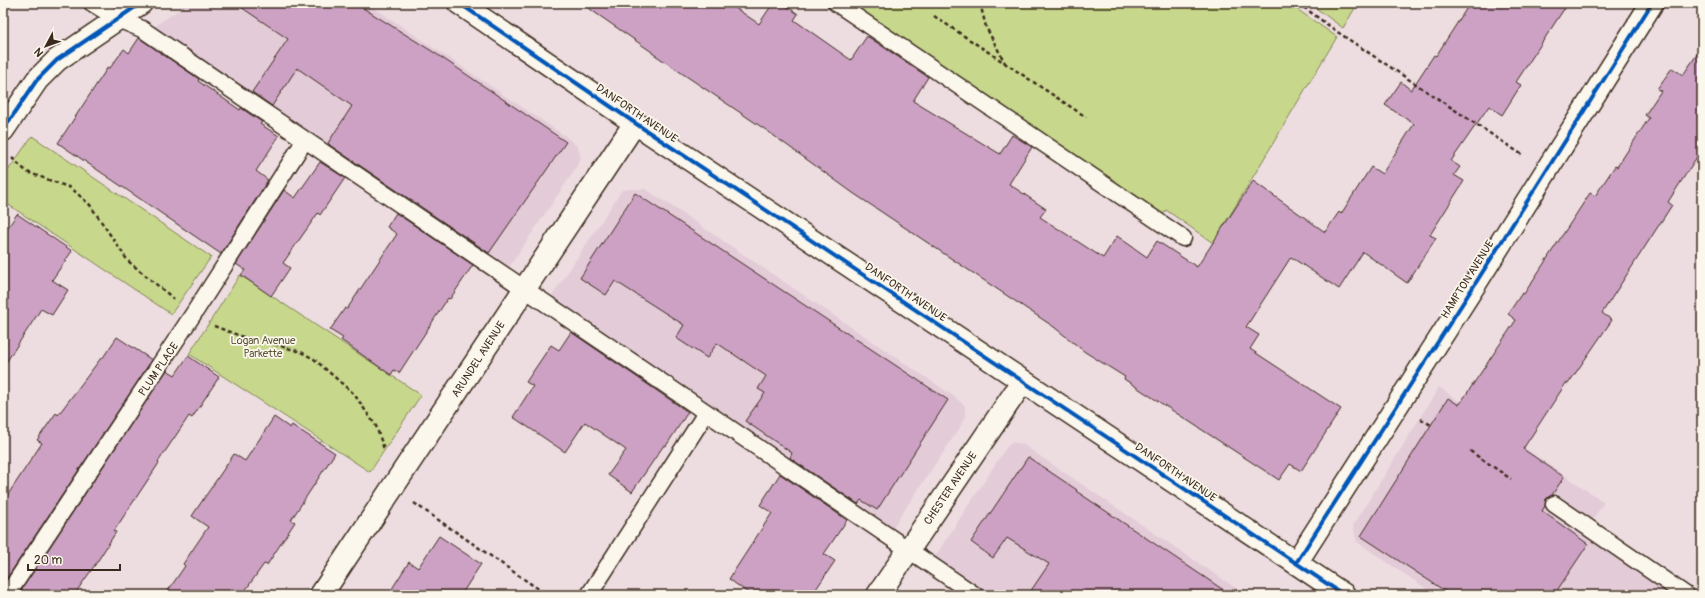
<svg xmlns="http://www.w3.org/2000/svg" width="1705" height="598" viewBox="0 0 1705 598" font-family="Pangolin,sans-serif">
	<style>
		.built { fill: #e3cbd8 }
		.green { fill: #c7d88c; stroke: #818155 }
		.building { fill: #cda1c4; stroke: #3b2a1e }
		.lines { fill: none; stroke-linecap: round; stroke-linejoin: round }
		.service-casing { stroke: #3b2a1e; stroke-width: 19 }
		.minor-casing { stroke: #3b2a1e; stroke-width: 25 }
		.primary-casing { stroke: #3b2a1e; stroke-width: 25 }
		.path { stroke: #3b2a1e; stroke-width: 2.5; stroke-dasharray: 4 3; stroke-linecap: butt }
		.service { stroke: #fbf7ec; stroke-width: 16 }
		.minor { stroke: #fbf7ec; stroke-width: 22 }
		.primary { stroke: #fbf7ec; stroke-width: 22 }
		.cycleway-casing { stroke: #fbf7ec; stroke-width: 6 }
		.cycleway { stroke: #0057b8; stroke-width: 4 }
		.labels { text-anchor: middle; stroke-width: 3.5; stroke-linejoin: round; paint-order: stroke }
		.street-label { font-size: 11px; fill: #3b2a1e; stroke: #fbf7ec }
		.park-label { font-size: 11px; fill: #5e563a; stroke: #fbf7ec }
	</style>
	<rect width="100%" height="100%" fill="#eddde0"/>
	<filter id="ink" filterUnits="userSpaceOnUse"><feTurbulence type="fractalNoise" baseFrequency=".025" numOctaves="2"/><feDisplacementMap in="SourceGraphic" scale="8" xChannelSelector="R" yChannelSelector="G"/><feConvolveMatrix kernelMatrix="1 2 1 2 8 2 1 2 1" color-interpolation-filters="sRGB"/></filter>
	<g filter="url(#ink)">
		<path class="built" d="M189,3h178l198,133 13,11 3,11 -7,13 -67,99 -358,-240z
			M630,189h15l16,10 294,198 10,9v11l-6,12 -68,101 -341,-231 72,-109z
			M1439,387l100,71 65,44 -14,22 100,71h-254l-79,-53 -4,-16z
			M1012,442l10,2 224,151h-257l-55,-37 72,-110z"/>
		<path class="green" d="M844,3h444l49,34c-42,68 -82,138 -124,206l-47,-33 -4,6z
			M1309,3h49l-15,25z
			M32,136l179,121 -40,57 -168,-113v-23z
			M240,275l181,120 -51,77 -181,-118z"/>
		<path class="building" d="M235,3h120l80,50 131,89 -77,111 -158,-107 -3,-3 24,-37 -55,-38 -25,38 -20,-14 36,-53z
			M581,3h147l31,21 14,-21h9l16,11 -4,6 57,40 16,-24 61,41 -15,24 87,53 12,-19 20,12 -23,37 37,25 -6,8 63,41 14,-22 30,21 10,-16 40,26 56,-86 72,51 14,-20 2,2 30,-47 11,7 32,-50 -29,-19 16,-23 10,8 23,-35 2,1 34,-53h98l-52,79 5,3 -19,30 -13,-9 -38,55 9,6 -6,8 10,6 -34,54 6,3 -29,45 -44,-31 -24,37 -48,-32 -45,70 13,8 -9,14 91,60 -40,62 -11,-7 -11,16 -155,-101 1,-2 -40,-25 -31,-25 -201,-134 -87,-63 -114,-77v-1z
			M139,38l60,41 -1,2 42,29 1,-2 21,14 -2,2 19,12 -23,35 12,9 -47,74 -163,-111 50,-76 2,1 14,-19 5,4z
			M1702,47v102l-34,53 4,3 -70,108 10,7 -44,64 -2,-1 -43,66 41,28 -12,18 -6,4 -1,7 -3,5 46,33 -34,51h-103l-90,-59 87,-138 11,7 21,-31 36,-54 -8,-6 14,-21 2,1 66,-101 5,3 20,-30 2,1 32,-49 -4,-3 16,-24 -4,-2 15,-21 11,7z
			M320,162l25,16 -25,37 -2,-2 -35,50 7,5 -19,28 -30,-21 4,-5 -9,-6 48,-74 11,8z
			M635,193l313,207 -71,110 -16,-10 -3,4 -68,-46 2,-5 -47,-32 20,-28 -7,-4 8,-13 -49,-33 -10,15 -31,-20 8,-13 -69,-44 -9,14 -26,-17z
			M396,213l77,52 -23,34 -2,-1 -49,75 -5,-3 -3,5 -50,-35 2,-2 -13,-8 15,-22 2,1 50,-75 -10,-7z
			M17,214l55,37 -20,29 16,10 -16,25 -11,-6 -38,58v-132z
			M571,332l117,80 -22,34 -2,-1 -32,47 -24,-17 18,-25 -41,-28 -20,30 -52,-35 20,-31 -7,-4 25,-37 8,5z
			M117,337l35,23 -149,224v-82l39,-59 -5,-3 19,-27 2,2 43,-57 1,1z
			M188,356l31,21 -27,41 -3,-2 -31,46 1,1 -45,68 2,1 -19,30 -23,33h-56l149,-225 8,5z
			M274,417l16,11 2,-3 43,28 -44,67 4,2 -28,43 -3,-1 -22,31h-77l20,-29 -2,-2 25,-37 -16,-11 42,-62 11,7z
			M1028,457l49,33 -1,1 155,104h-203l21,-31 -42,-26 -14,20 -22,-16z
			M780,474l67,46 -23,34 11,7 -23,34h-61l-22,-16 43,-66 -12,-8z
			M439,536l42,28 -20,31h-73l21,-33 9,6z"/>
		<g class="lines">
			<defs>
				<path id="service" d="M92,3l26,16 24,10 833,566
					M836,3l347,235
					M1554,504l132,91
					M7,595l187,-282 111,-173
					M589,595l117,-182"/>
				<path id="minor" d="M3,130l34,-50 20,-20 84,-57
					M1296,563l179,-279 177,-281
					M321,595l314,-472
					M878,595l145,-214"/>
				<path id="primary" d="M459,3l176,120 709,472"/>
			</defs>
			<use href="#service" class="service-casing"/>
			<use href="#minor" class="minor-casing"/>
			<use href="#primary" class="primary-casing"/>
			<path class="path" d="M980,3l6,24 19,36
				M1298,3l41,30 185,123
				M934,16l152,101
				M12,158l15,14 44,16 19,17 38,56 46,38
				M214,326l29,11 34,8 24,7 13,7 40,35 22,32 8,23
				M1421,419l10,6
				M1470,451l41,28
				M414,503l133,92"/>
			<use href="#service" class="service"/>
			<use href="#minor" class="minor"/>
			<use href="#primary" class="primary"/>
			<defs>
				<path id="cycleway" d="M459,3l176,120 709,472
					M3,130l34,-50 20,-20 84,-57
					M1296,563l179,-279 177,-281"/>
			</defs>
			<use href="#cycleway" class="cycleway-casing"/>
			<use href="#cycleway" class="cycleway"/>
		</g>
	</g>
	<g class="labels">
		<g class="street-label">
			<text transform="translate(637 113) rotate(34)" y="4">DANFORTH AVENUE</text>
			<text transform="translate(1467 279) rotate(-58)" y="4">HAMPTON AVENUE</text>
			<text transform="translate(906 292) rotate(34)" y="4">DANFORTH AVENUE</text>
			<text transform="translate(478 359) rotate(-57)" y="4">ARUNDEL AVENUE</text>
			<text transform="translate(158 369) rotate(-56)" y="4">PLUM PLACE</text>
			<text transform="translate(1176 472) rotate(34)" y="4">DANFORTH AVENUE</text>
			<text transform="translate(950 488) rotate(-56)" y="4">CHESTER AVENUE</text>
		</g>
		<g class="park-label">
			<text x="263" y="344">Logan Avenue<tspan x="263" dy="13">Parkette</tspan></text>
		</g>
	</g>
	<rect width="1705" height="598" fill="none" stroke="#fbf7ec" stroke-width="16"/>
	<rect x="8" y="8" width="1689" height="582" fill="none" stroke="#3b2a1e" stroke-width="1.5" filter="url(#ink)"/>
	<g transform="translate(46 46) rotate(229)" stroke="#fbf7ec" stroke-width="3" paint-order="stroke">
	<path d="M0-3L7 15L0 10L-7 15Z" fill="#3b2a1e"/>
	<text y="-6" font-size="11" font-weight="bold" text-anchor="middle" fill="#3b2a1e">N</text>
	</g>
	<path d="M28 564v6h92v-6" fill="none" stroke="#3b2a1e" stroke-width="2"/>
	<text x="34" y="564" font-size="12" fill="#3b2a1e" stroke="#fbf7ec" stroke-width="3" paint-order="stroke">20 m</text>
</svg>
